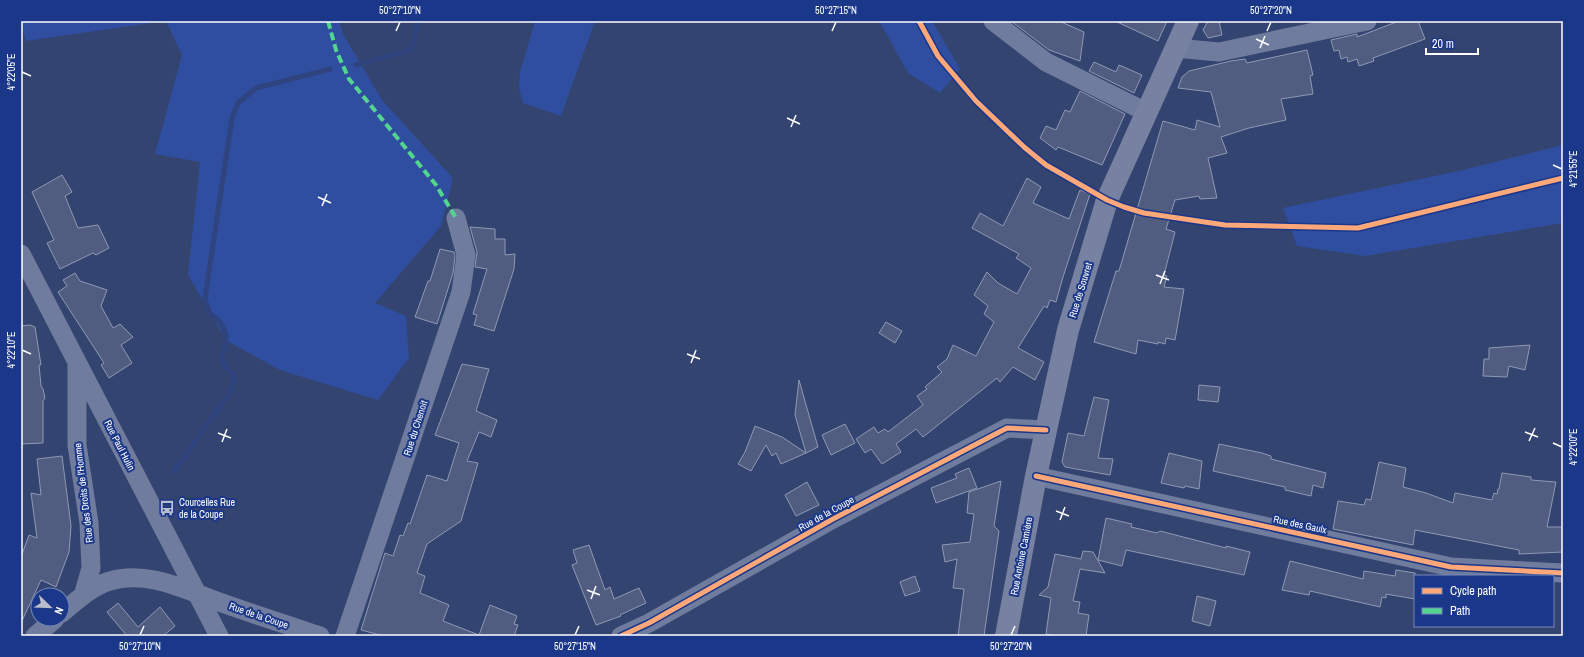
<svg xmlns="http://www.w3.org/2000/svg" width="1584" height="657" viewBox="0 0 1584 657" font-family="'Archivo Narrow',sans-serif">
	<style>
		.green { fill: #304ea0 }
		.lines { fill: none; stroke-linecap: round; stroke-linejoin: round }
		.stream { stroke: #2f437f; stroke-width: 5 }
		.building { fill: #515d80; stroke: #8f99b3 }
		.minor { stroke: #707c9d; stroke-width: 19 }
		.secondary { stroke: #7781a1; stroke-width: 22 }
		.quiet { stroke: #53d58f; stroke-width: 4; stroke-dasharray: 8 4; stroke-linecap: butt }
		.cycleway-casing { stroke: #1b3789; stroke-width: 8 }
		.cycleway { stroke: #fea87a; stroke-width: 5 }
		.ticks { fill: none; stroke: #fff; stroke-width: 1.5 }
		.labels { text-anchor: middle; stroke-width: 4; stroke-linejoin: round; paint-order: stroke }
		.street-label { font-size: 10px; fill: #fff; stroke: #1b3789 }
		.poi-label { font-size: 10px; fill: #fff; stroke: #1b3789; text-anchor: start }
		.neatline { fill: none; stroke: #fff; stroke-width: 1.5 }
		.ticks-label { font-size: 10px; text-anchor: middle; fill: #fff }
	</style>
	<rect width="100%" height="100%" fill="#344470"/>
	<path class="green" d="M21,21h144l-139,20z
		M166,21h173l4,13 39,66 71,78 -12,48 -66,77 31,13 3,42 -31,42 -98,-30 -53,-29 -39,-66 12,-113 -45,-8 27,-99z
		M535,21h60l-34,95 -38,-13 -4,-15 1,-16z
		M879,21h53l28,48 -20,24 -32,-20z
		M1563,145v78l-198,33 -68,-10 -14,-38 180,-38z"/>
	<g class="lines">
		<path class="stream" d="M356,65l55,-15 7,-29
			M174,471l57,-80 4,-14 -11,-12 -3,-9c7,-12 7,-24 -2,-35 -2,-3 -7,-5 -9,-8 -3,-5 -4,-10 -5,-15l27,-180 6,-15 18,-15 74,-19"/>
	</g>
	<path class="building" d="M1011,21h48l25,11 -4,29 -31,-11z
		M1115,21h52l-9,20z
		M1208,21h11l3,14 -14,3 -5,-8z
		M1399,21h19l7,18 -52,19 1,3 -15,5 -2,-7 -9,3 -1,-5 -6,2 -2,-9 -5,1 -3,-11 26,-6v3z
		M1307,50l6,25 -3,1 3,18 -32,5 5,21 -37,8 -28,9 6,16 -19,5 9,40 -17,1 -1,-3 -24,4 -9,29 9,3 -11,43 3,1 -3,11 20,2 -9,51 -9,-2 -1,6 -7,-2v2l-20,-4 -2,14 -42,-12 22,-71h3l44,-150 32,9 2,-10 23,7 -9,-35 -33,-4 4,-11 7,-6 42,-10 14,-2 2,4z
		M1094,62l22,10 3,-7 23,10 -8,18 -45,-22z
		M1080,91l45,23 -23,51 -44,-18 -2,3 -16,-12 6,-12 10,4 9,-20 5,2z
		M62,175l10,17 -7,4 13,32 20,-3 11,23 -13,7 -3,-2 -33,16 -13,-26 7,-3 -22,-48z
		M1027,178l14,9 -8,16 36,16 11,-29 10,4 -27,83 -7,25 -6,-2 -3,8 -3,-2 -26,42 26,14 -9,18 -22,-13 -13,15 -3,-4 -74,59 -7,-8 -20,15 5,8 -19,12 -11,-15 -6,4 -9,-14 18,-12 4,6 7,-4 3,3 35,-27 -6,-9 10,-7 -2,-2 17,-15 -5,-5 10,-8 6,-14 23,11 18,-34 -10,-8 4,-8 -14,-11 13,-23 11,11 19,11 14,-26 -15,-10 3,-4 -47,-26 8,-15 23,13z
		M470,227l25,2v10h10v16l10,-1 -1,15 -20,62 -20,-6 3,-10 -4,-1 14,-45 -12,-2 2,-15z
		M440,249l14,3 1,4 -2,17 -16,51 -22,-7 13,-36h2z
		M75,273l5,8 27,9 -6,16 12,22 7,-4 13,13 -12,8 11,18 -23,15 -8,-13 3,-2 -46,-71 9,-6 -4,-6z
		M886,322l16,9 -7,12 -16,-10z
		M30,325l5,2 6,38h-2l2,21 2,3 2,9 -2,3v42l-22,1v-118z
		M1530,345l-5,25 -16,-4 -2,11 -24,-1 1,-17h5v-11z
		M462,364l27,5 -13,42 21,9 -6,17 -12,-5 -12,29 11,2 -17,58 -34,23 -10,29 8,3 -5,17 29,12 -6,16 36,14 11,-30 27,11 -3,8 4,1 -4,11h-130l-23,-6 24,-77 8,3 7,-21 3,1 5,-13 2,1 17,-49 20,6 12,-38 -24,-8z
		M799,380l19,67 -12,6 -11,-38z
		M1199,385l21,2 -2,15 -20,-2z
		M1094,397l15,3 -11,58 15,1 -3,16 -45,-8 -3,-5 6,-29 16,3z
		M845,424l10,19 -24,12 -9,-20z
		M755,426l27,11 24,16 -25,11 -5,-11 -4,3 -6,-11 -15,26 -13,-7 7,-12z
		M1219,444l43,9 9,3v3l55,14 -3,15 -10,-3 -2,11 -26,-6v-3l-72,-16z
		M1169,453l33,8 -3,28 -14,-3 -1,2 -23,-5z
		M62,456l9,70 -2,26 -13,35 -15,-7 -20,43v-66l8,-22 8,3 -6,-45 10,2 -4,-36z
		M1379,462l27,6 -3,19 23,6 27,10 2,-10 37,7 2,-7 3,1 1,-5h1l3,-16 29,4v3l25,2 -9,45h16v25l-44,2v-4l-104,-20 -2,15 -80,-16 5,-28 26,4 2,-6 5,1z
		M969,468l8,20 -41,15 -5,-15 26,-10 -2,-4z
		M1001,481l-7,45 5,5 -15,105h-26l6,-47 -11,-1 4,-29 -12,3 -3,-17 28,-3 4,-28 -7,-1 2,-21z
		M807,482l12,23 -23,11 -11,-21z
		M1106,518l26,6 -1,3 26,6 3,-2 66,17v-2l24,6 -6,23 -118,-25 -4,16 -24,-6z
		M589,545l16,45 5,-3 4,12 25,-11 7,15 -26,12 1,1 -25,9 -24,-60 5,-2 -4,-13z
		M1083,551l10,1 12,21 -25,-4 -7,32 7,1 -2,11 11,2 -3,21h-27l-13,-2 5,-36 -12,-3 9,-8 7,-33 26,5z
		M1290,561l73,18 1,-8 31,5 1,-6 19,3v26l-29,-5v4l-4,-1 -2,10 -70,-16 -1,4 -27,-5z
		M915,576l5,15 -15,5 -5,-14z
		M1197,596l19,5 -6,25 -18,-5z
		M118,603l20,24 22,-20 15,19 -12,10h-36l-20,-24z"/>
	<g class="lines">
		<path class="minor" d="M993,21l53,41 100,50
			M1175,48l44,4 148,-31
			M21,254l198,382
			M77,365v80l12,78 2,45 -8,28
			M1036,476l415,91 112,6
			M62,613c14,-12 30,-27 48,-32 38,-12 79,11 115,23 31,11 63,21 95,32
			M35,636l20,-17
			M345,636l116,-344 5,-37 -10,-37
			M621,636l28,-13 184,-104 174,-91 39,2"/>
		<path class="secondary" d="M1006,636l30,-160 32,-146 39,-130 81,-179"/>
		<path class="quiet" d="M328,21l8,29 13,29 87,106 20,33"/>
		<defs>
			<path id="cycleway" d="M919,21l19,35 38,45 48,46 22,18 61,35 17,7 20,6 81,12 133,3 205,-50
				M1036,476l415,91 112,6
				M621,636l28,-13 184,-104 174,-91 39,2"/>
		</defs>
		<use href="#cycleway" class="cycleway-casing"/>
		<use href="#cycleway" class="cycleway"/>
	</g>
	<path class="ticks" d="M396,31l4,-9M832,31l4,-9M1267,31l4,-9M1256,39l13,6M1260,48l5,-12M22,72l9,4M787,118l13,6M791,127l5,-12M1553,165l9,4M318,197l13,6M322,206l5,-12M1156,275l13,5M1160,284l5,-13M22,350l9,4M687,354l13,5M691,363l5,-13M1525,432l13,5M218,433l13,5M1529,441l6,-13M222,442l5,-13M1553,443l9,4M1056,511l13,5M1060,520l5,-13M587,590l13,5M591,599l5,-13M140,635l4,-9M575,635l4,-9M1011,635l4,-9"/>
	<defs>
		<symbol id="bus-bare" viewBox="-9 -9 18 18"><path d="M-5-6H5V4H4V6H2V4H-2V6H-4V4H-5ZM-3.5-4V0h7V-4ZM-3.5 1.2v1.5H-2V1.2ZM2 1.2v1.5H3.5V1.2Z" fill="#b8becd" stroke="#1b3789" stroke-width="2.5" paint-order="stroke"/></symbol>
	</defs>
	<g fill-rule="evenodd">
		<use href="#bus-bare" x="156" y="497" width="22" height="22"/>
	</g>
	<g class="labels">
		<g class="street-label">
			<text transform="translate(1080 290) rotate(-73)" y="4">Rue de Souvret</text>
			<text transform="translate(415 428) rotate(-72)" y="4">Rue du Chenoit</text>
			<text transform="translate(120 445) rotate(63)" y="4">Rue Paul Hulin</text>
			<text transform="translate(83 493) rotate(-97)" y="4">Rue des Droits de l'Homme</text>
			<text transform="translate(826 513) rotate(-29)" y="4">Rue de la Coupe</text>
			<text transform="translate(1300 524) rotate(12)" y="4">Rue des Gaulx</text>
			<text transform="translate(1021 556) rotate(-79)" y="4">Rue Antoine Carnière</text>
			<text transform="translate(259 615) rotate(19)" y="4">Rue de la Coupe</text>
		</g>
		<g class="poi-label">
			<text x="179" y="506">Courcelles Rue<tspan x="179" dy="12">de la Coupe</tspan></text>
		</g>
	</g>
	<rect width="1584" height="657" fill="none" stroke="#1b3789" stroke-width="44"/>
	<rect x="1414" y="575" width="140" height="52" fill="#1b3789" stroke="#7687b8"/>
	<rect x="1422" y="588" width="20" height="6" fill="#fea87a" stroke="#7687b8"/>
	<text x="1450" y="595" font-size="12" fill="#ffffff">Cycle path</text>
	<rect x="1422" y="608" width="20" height="6" fill="#53d58f" stroke="#7687b8"/>
	<text x="1450" y="615" font-size="12" fill="#ffffff">Path</text>
	<g transform="translate(50 607) rotate(113)"><circle r="19" fill="#1b3789" stroke="#7687b8"/>
	<path d="M0-3L7 15L0 10L-7 15Z" fill="#b8becd"/>
	<text y="-6" font-size="11" font-weight="bold" text-anchor="middle" fill="#ffffff">N</text>
	</g>
	<path d="M1426 48v6h52v-6" fill="none" stroke="#ffffff" stroke-width="2"/>
	<text x="1432" y="48" font-size="12" fill="#ffffff" stroke="#1b3789" stroke-width="3" paint-order="stroke">20 m</text>
	<rect x="22" y="22" width="1540" height="613" class="neatline"/>
	<g class="ticks-label">
		<text x="400" y="14">50°27'10"N</text>
		<text x="836" y="14">50°27'15"N</text>
		<text x="1271" y="14">50°27'20"N</text>
		<text transform="translate(11 72) rotate(-90)" y="4">4°22'05"E</text>
		<text transform="translate(1573 169) rotate(-90)" y="4">4°21'55"E</text>
		<text transform="translate(11 350) rotate(-90)" y="4">4°22'10"E</text>
		<text transform="translate(1573 447) rotate(-90)" y="4">4°22'00"E</text>
		<text x="140" y="650">50°27'10"N</text>
		<text x="575" y="650">50°27'15"N</text>
		<text x="1011" y="650">50°27'20"N</text>
	</g>
</svg>
